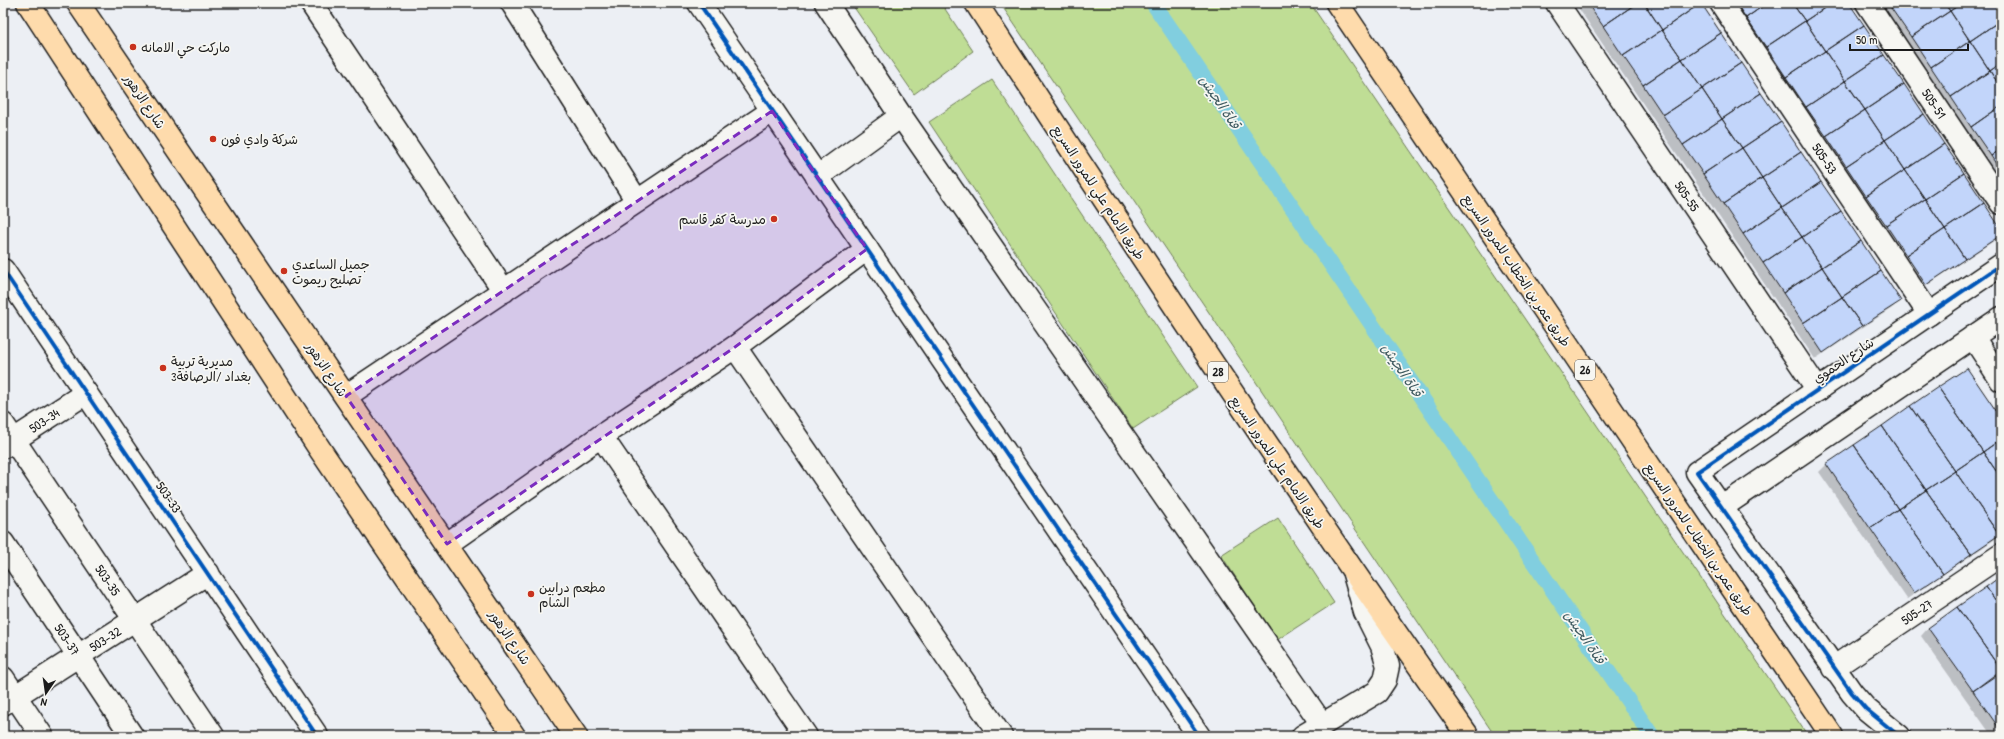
<svg xmlns="http://www.w3.org/2000/svg" width="2004" height="739" viewBox="0 0 2004 739" font-family="'Patrick Hand','Playpen Sans Arabic',sans-serif">
	<style>
		.green { fill: #bfdd95; stroke: #6e7c58 }
		.shadow { fill: #0003 }
		.lines { fill: none; stroke-linecap: round; stroke-linejoin: round }
		.canal { stroke: #81cedf; stroke-width: 16 }
		.building { fill: #c2d5fa; stroke: #1c1c1c }
		.minor-casing { stroke: #1c1c1c; stroke-width: 25 }
		.major-casing { stroke: #1c1c1c; stroke-width: 25 }
		.highway-casing { stroke: #1c1c1c; stroke-width: 25 }
		.minor { stroke: #f6f6f2; stroke-width: 22 }
		.major { stroke: #fedbac; stroke-width: 22 }
		.highway { stroke: #fedbac; stroke-width: 22 }
		.cycleway-casing { stroke: #f6f6f2; stroke-width: 6 }
		.cycleway { stroke: #0057b8; stroke-width: 4 }
		.marked { fill: #7b2cbf; fill-opacity: 0.2; stroke: #7b2cbf; stroke-width: 3; stroke-dasharray: 8 5; stroke-linejoin: round }
		.poi-dot { fill: #c8321e; stroke: #f6f6f2; stroke-width: 1.5 }
		.labels { text-anchor: middle; stroke-width: 3.5; stroke-linejoin: round; paint-order: stroke }
		.shield { fill: #f6f6f2; stroke: #5d5d5c; stroke-width: 1 }
		.shield-label { font-size: 12px; font-weight: bold; fill: #1c1c1c }
		.poi-label { font-size: 13px; fill: #1c1c1c; stroke: #f6f6f2; text-anchor: start }
		.street-label { font-size: 13px; fill: #1c1c1c; stroke: #f6f6f2 }
		.water-label { font-size: 14px; font-style: italic; fill: #3f5a60; stroke: #f6f6f2 }
	</style>
	<rect width="100%" height="100%" fill="#eceff4"/>
	<filter id="ink" filterUnits="userSpaceOnUse"><feTurbulence type="fractalNoise" baseFrequency=".025" numOctaves="2"/><feDisplacementMap in="SourceGraphic" scale="8" xChannelSelector="R" yChannelSelector="G"/><feConvolveMatrix kernelMatrix="1 2 1 2 8 2 1 2 1" color-interpolation-filters="sRGB"/></filter>
	<g filter="url(#ink)">
		<path class="green" d="M851,3h90l32,48 -59,43z
			M1000,3h310l498,733h-313z
			M992,80l205,307 -64,42 -204,-307z
			M1278,518l56,85 -57,37 -56,-85z"/>
		<path class="shadow" d="M1575,3h124l201,297 -8,8 -77,51z
			M1724,3h124l153,227v4l-6,6 -77,51z
			M1875,3h124l2,3v184z
			M2001,348v24l-10,-15z
			M1966,369l35,51v115l-94,64 -88,-127 7,-7z
			M2001,577v159h-9l-71,-100 7,-8z"/>
		<g class="lines">
			<path class="canal" d="M1153,3l499,733"/>
		</g>
		<path class="building" d="M1587,3h50l-34,23z
			M1637,3h7l18,27 -39,26 -20,-30z
			M1644,3h57l-39,27z
			M1701,3l20,30 -39,26 -20,-29z
			M1736,3h31l-21,15z
			M1767,3h25l13,18 -39,26 -20,-29z
			M1792,3h40l-27,18z
			M1832,3h17l15,22 -39,26 -20,-30z
			M1887,3h11l-7,5z
			M1898,3h46l6,8 -39,26 -20,-29z
			M1944,3h18l-12,8z
			M1962,3h38l1,17 -31,21 -20,-30z
			M1950,11l20,30 -39,26 -20,-30z
			M2001,20v43l-11,8 -20,-30z
			M1805,21l20,30 -39,26 -20,-30z
			M1864,25l20,30 -39,26 -20,-30z
			M1662,30l20,29 -39,26 -20,-29z
			M1721,33l20,30 -39,26 -20,-30z
			M1970,41l20,30 -39,26 -20,-30z
			M1825,51l20,30 -39,26 -20,-30z
			M1884,55l20,29 -39,26 -20,-29z
			M1682,59l20,30 -39,26 -20,-30z
			M1741,63l20,30 -39,26 -20,-30z
			M2001,63v25l-11,-17z
			M1990,71l11,17v18l-30,21 -20,-30z
			M1845,81l20,29 -39,26 -20,-29z
			M1904,84l20,30 -39,26 -20,-30z
			M1702,89l20,30 -39,26 -20,-30z
			M1761,93l20,29 -39,26 -20,-29z
			M2001,106v43l-10,7 -20,-29z
			M1865,110l20,30 -39,26 -20,-30z
			M1924,114l20,30 -39,26 -20,-30z
			M1722,119l20,29 -39,26 -20,-29z
			M1781,122l20,30 -39,26 -20,-30z
			M1885,140l20,30 -39,26 -20,-30z
			M1944,144l20,29 -39,26 -20,-29z
			M1742,148l20,30 -39,26 -20,-30z
			M2001,149v23l-10,-16z
			M1801,152l20,30 -39,26 -20,-30z
			M1905,170l20,29 -39,26 -20,-29z
			M1964,173l20,30 -39,26 -20,-30z
			M1762,178l20,30 -39,26 -20,-30z
			M1821,182l20,29 -39,26 -20,-29z
			M1925,199l20,30 -39,26 -20,-30z
			M1984,203l17,26v6l-36,24 -20,-30z
			M1782,208l20,29 -39,26 -20,-29z
			M1841,211l20,30 -39,26 -20,-30z
			M1945,229l20,30 -39,26 -20,-30z
			M1802,237l20,30 -39,26 -20,-30z
			M1861,241l20,30 -39,26 -20,-30z
			M1822,267l20,30 -39,26 -20,-30z
			M1881,271l20,30 -39,25 -20,-29z
			M1842,297l20,29 -39,27 -20,-30z
			M1967,368l34,50v21l-18,13 -45,-65z
			M1938,387l45,65 -28,19 -45,-65z
			M1910,406l45,65 -29,19 -44,-64z
			M1882,426l44,64 -28,19 -44,-64z
			M2001,439v39l-18,-26z
			M1854,445l44,64 -28,19 -44,-64z
			M1983,452l18,26v56l-2,1 -44,-64z
			M1955,471l44,64 -28,19 -45,-64z
			M1926,490l45,64 -28,20 -45,-65z
			M1898,509l45,65 -29,19 -44,-65z
			M2001,576v32l-15,-21z
			M1986,587l15,21v62l-44,-63z
			M1957,607l44,63 -28,21 -45,-63z
			M2001,672v59l-28,-40z"/>
		<g class="lines">
			<defs>
				<g id="minor">
					<path d="M311,3l193,288"/>
					<path d="M512,3l125,198"/>
					<path d="M699,3l500,733"/>
					<path d="M826,3l75,113 421,608"/>
					<path id="s1" d="M1557,3l261,387"/>
					<path id="s2" d="M1721,3l208,311"/>
					<path id="s3" d="M1867,3l134,200"/>
					<path d="M817,177l84,-61"/>
					<path d="M3,270l314,466"/>
					<path d="M1973,337l28,43"/>
					<path d="M735,347l266,389"/>
					<path d="M346,396l426,-285"/>
					<path id="s4" d="M3,424l210,312"/>
					<path d="M601,436l205,300"/>
					<path id="s5" d="M3,447l83,-54"/>
					<path d="M1722,507l279,-189"/>
					<path id="s6" d="M3,543l129,193"/>
					<path d="M447,544l154,-108 134,-89 132,-98"/>
					<path id="s7" d="M1833,668l168,-113"/>
					<path d="M3,678l39,58"/>
					<path id="s8" d="M3,704l205,-131"/>
					<path d="M1303,736l74,-44 8,-12 3,-14 -6,-20 -17,-34 -11,-38"/>
					<path d="M1899,736l-33,-27 -14,-16 -155,-221 304,-207"/>
				</g>
				<path id="major" d="M28,3l293,448 193,285
					M78,3l498,733"/>
				<path id="highway" d="M976,3c160,247 322,492 492,733
					M1337,3l495,733"/>
			</defs>
			<use href="#minor" class="minor-casing"/>
			<use href="#major" class="major-casing"/>
			<use href="#highway" class="highway-casing"/>
			<use href="#minor" class="minor"/>
			<use href="#major" class="major"/>
			<use href="#highway" class="highway"/>
			<defs>
				<path id="cycleway" d="M699,3l500,733
					M3,270l314,466
					M1899,736l-33,-27 -14,-16 -155,-221 304,-207"/>
			</defs>
			<use href="#cycleway" class="cycleway-casing"/>
			<use href="#cycleway" class="cycleway"/>
		</g>
	</g>
	<path class="marked" d="M772,111l95,138 -132,98 -288,197 -101,-148z"/>
	<g class="poi-dot">
		<circle cx="133" cy="47" r="4"/>
		<circle cx="213" cy="139" r="4"/>
		<circle cx="774" cy="219" r="4"/>
		<circle cx="284" cy="271" r="4"/>
		<circle cx="163" cy="368" r="4"/>
		<circle cx="531" cy="594" r="4"/>
	</g>
	<g class="labels">
		<g class="shield">
			<rect x="1575" y="360" width="20" height="20" rx="3"/>
			<rect x="1208" y="362" width="20" height="20" rx="3"/>
		</g>
		<g class="shield-label">
			<text x="1585" y="374">26</text>
			<text x="1218" y="376">28</text>
		</g>
		<g class="poi-label">
			<text x="141" y="52">ماركت حي الامانه</text>
			<text x="221" y="144">شركة وادي فون</text>
			<text x="766" y="224" text-anchor="end">مدرسة كفر قاسم</text>
			<text x="292" y="269">جميل الساعدي<tspan x="292" dy="15">تصليح ريموت</tspan></text>
			<text x="171" y="366">مديرية تربية<tspan x="171" dy="15">بغداد /الرصافة3</tspan></text>
			<text x="539" y="592">مطعم درابين<tspan x="539" dy="15">الشام</tspan></text>
		</g>
		<g class="street-label">
			<text transform="translate(145 101) rotate(56)" y="5">شارع الزهور</text>
			<text dy="5" stroke="none"><textPath href="#s3" startOffset="121">505-51</textPath></text>
			<text dy="5" stroke="none"><textPath href="#s2" startOffset="187">505-53</textPath></text>
			<text transform="translate(1099 192) rotate(57)" y="5">طريق الامام علي للمرور السريع</text>
			<text dy="5" stroke="none"><textPath href="#s1" startOffset="233">505-55</textPath></text>
			<text transform="translate(1517 270) rotate(56)" y="5">طريق عمر بن الخطاب للمرور السريع</text>
			<text transform="translate(1843 360) rotate(-34)" y="5">شارع الحموي</text>
			<text transform="translate(327 369) rotate(56)" y="5">شارع الزهور</text>
			<text dy="5" stroke="none"><textPath href="#s5" startOffset="49">503-34</textPath></text>
			<text transform="translate(1278 462) rotate(56)" y="5">طريق الامام علي للمرور السريع</text>
			<text transform="translate(169 497) rotate(56)" y="5">503-33</text>
			<text transform="translate(1699 539) rotate(56)" y="5">طريق عمر بن الخطاب للمرور السريع</text>
			<text dy="5" stroke="none"><textPath href="#s4" startOffset="188">503-35</textPath></text>
			<text dy="5" stroke="none"><textPath href="#s7" startOffset="101">505-27</textPath></text>
			<text transform="translate(510 637) rotate(56)" y="5">شارع الزهور</text>
			<text dy="5" stroke="none"><textPath href="#s8" startOffset="121">503-32</textPath></text>
			<text dy="5" stroke="none"><textPath href="#s6" startOffset="116">503-37</textPath></text>
		</g>
		<g class="water-label">
			<text transform="translate(1220 102) rotate(56)" y="5">قناة الجيش</text>
			<text transform="translate(1402 370) rotate(56)" y="5">قناة الجيش</text>
			<text transform="translate(1585 637) rotate(56)" y="5">قناة الجيش</text>
		</g>
	</g>
	<rect width="2004" height="739" fill="none" stroke="#f6f6f2" stroke-width="16"/>
	<rect x="8" y="8" width="1988" height="723" fill="none" stroke="#1c1c1c" stroke-width="1.5" filter="url(#ink)"/>
	<g transform="translate(46 693) rotate(193)" stroke="#f6f6f2" stroke-width="3" paint-order="stroke">
	<path d="M0-3L7 15L0 10L-7 15Z" fill="#1c1c1c"/>
	<text y="-6" font-size="11" font-weight="bold" text-anchor="middle" fill="#1c1c1c">N</text>
	</g>
	<path d="M1850 44v6h118v-6" fill="none" stroke="#1c1c1c" stroke-width="2"/>
	<text x="1856" y="44" font-size="12" fill="#1c1c1c" stroke="#f6f6f2" stroke-width="3" paint-order="stroke">50 m</text>
</svg>
